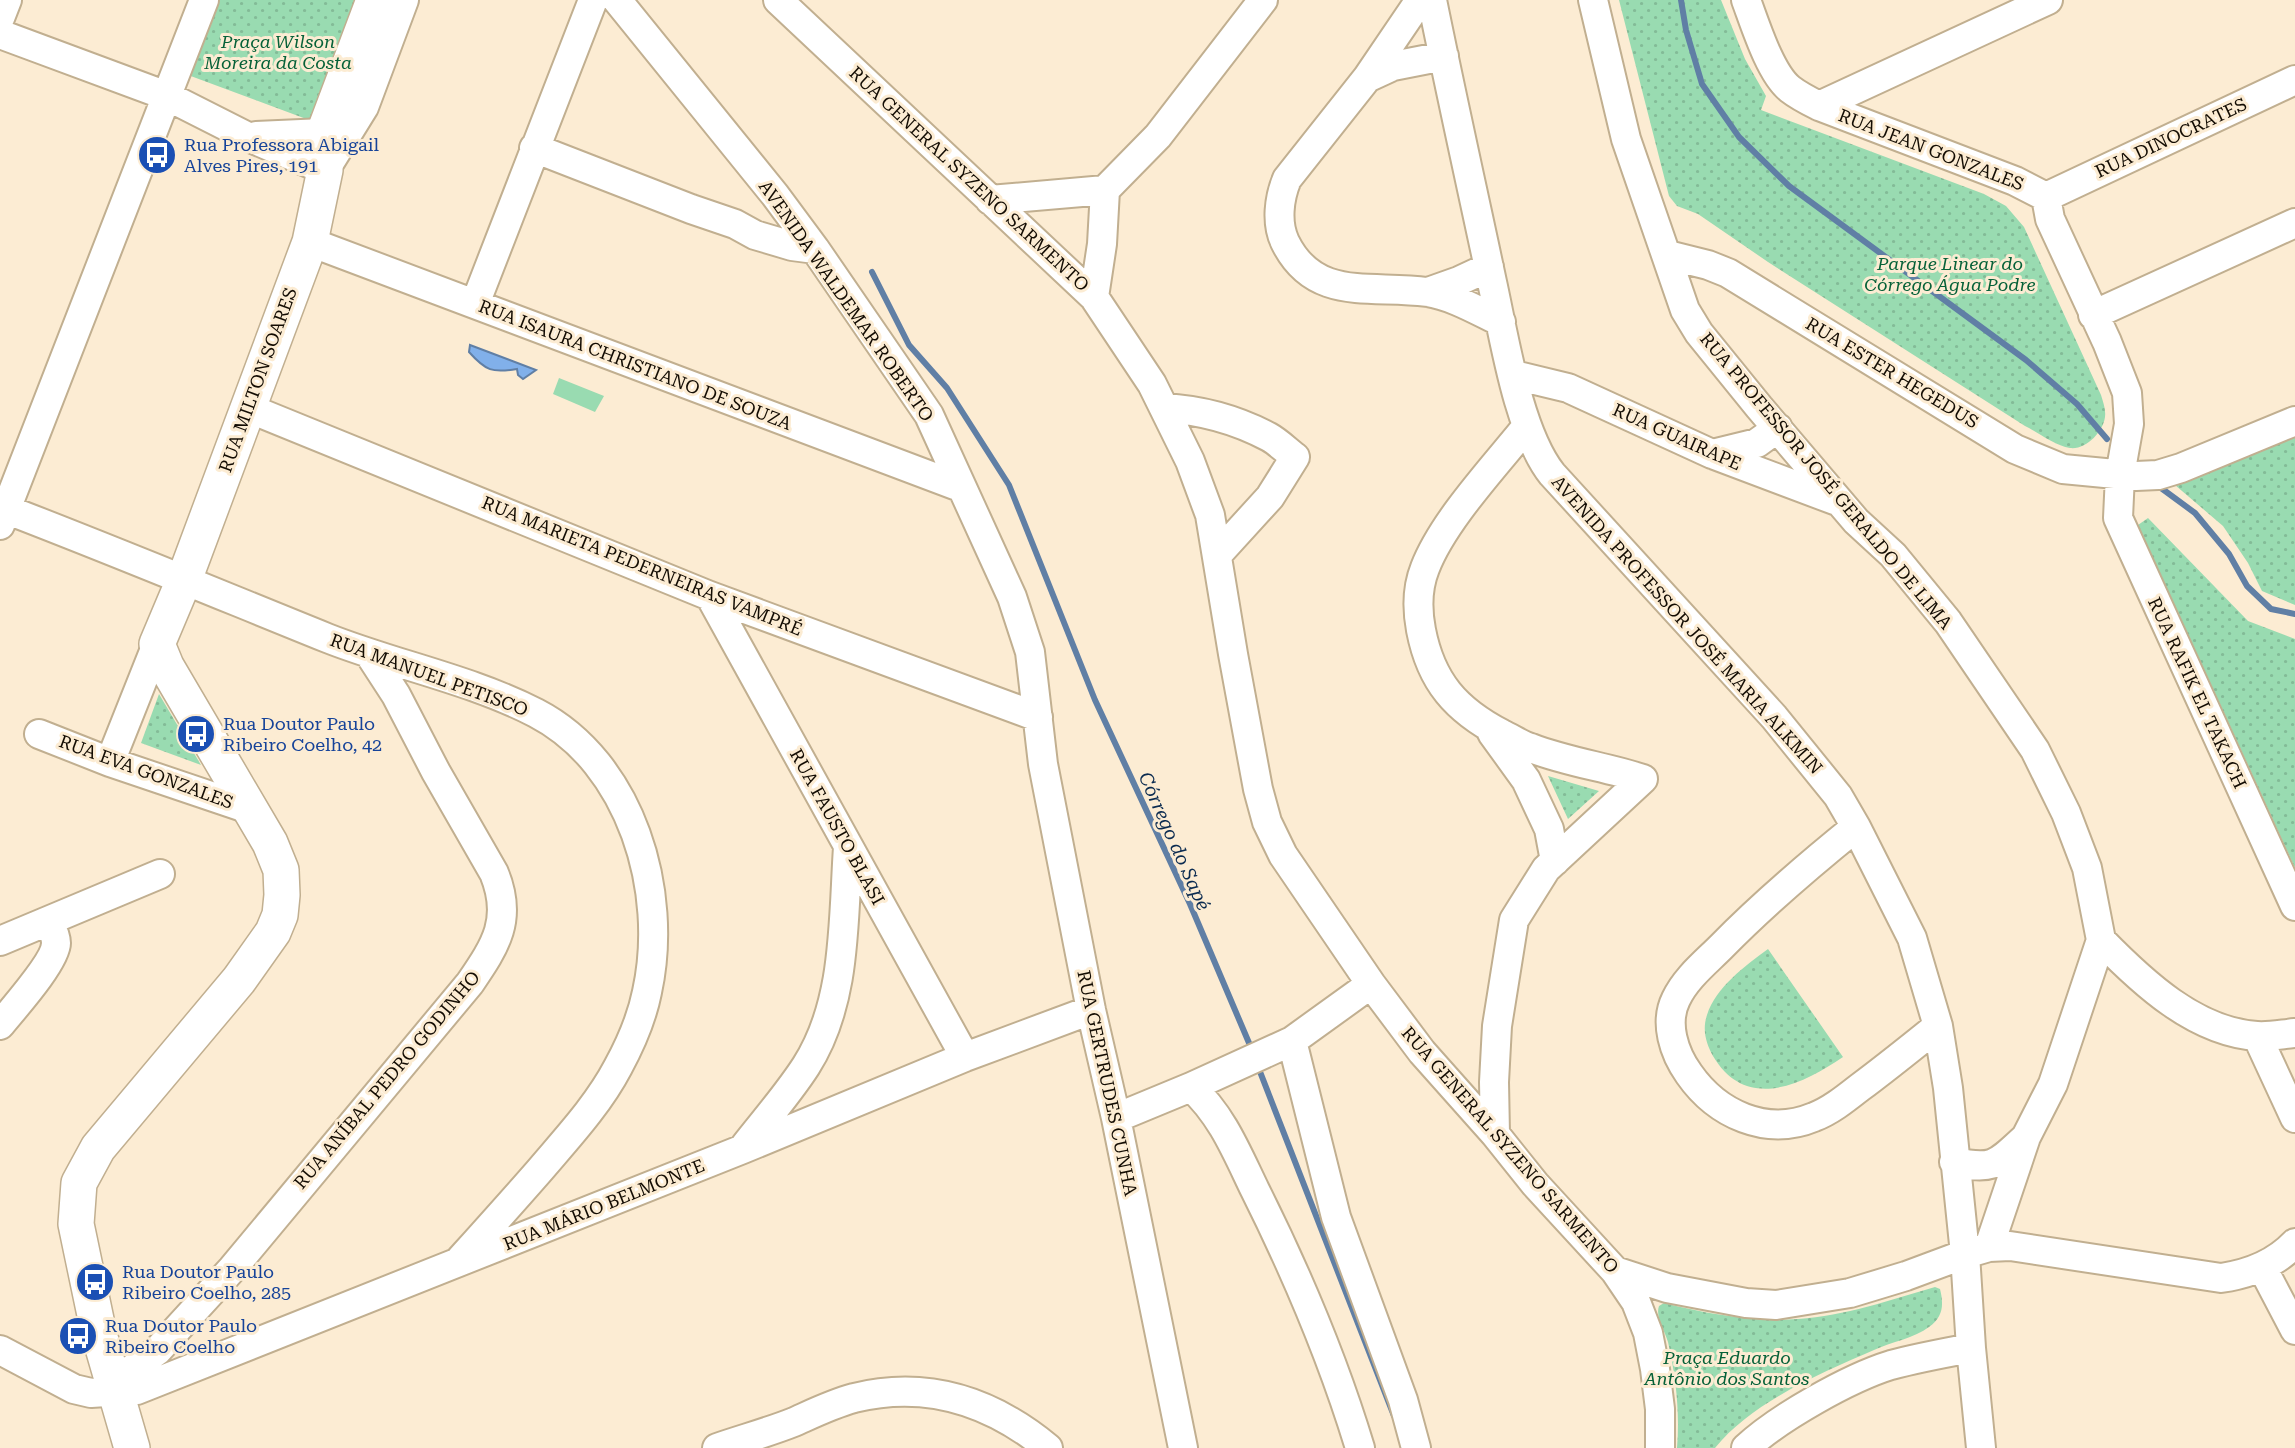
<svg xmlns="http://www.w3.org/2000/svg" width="2295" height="1448" viewBox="0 0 2295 1448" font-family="'Roboto Serif',serif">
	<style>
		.park { fill: url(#park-dots) }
		.pitch { fill: #99dbb1 }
		.water { fill: #81b0ea; stroke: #607fa5; stroke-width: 2 }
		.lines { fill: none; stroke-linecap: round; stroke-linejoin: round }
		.stream { stroke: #607fa5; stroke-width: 6 }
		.minor-casing { stroke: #c1af90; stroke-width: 32 }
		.major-casing { stroke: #c1af90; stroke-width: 38 }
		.minor { stroke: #fff; stroke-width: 28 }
		.major { stroke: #fff; stroke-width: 35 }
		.labels { text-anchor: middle; stroke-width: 6; stroke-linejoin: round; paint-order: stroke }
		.park-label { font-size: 18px; font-style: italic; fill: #066138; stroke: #fcecd3 }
		.street-label { font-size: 18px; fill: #130c03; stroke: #fcecd3 }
		.transit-label { font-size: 18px; fill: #164399; stroke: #fcecd3; text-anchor: start }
		.water-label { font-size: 19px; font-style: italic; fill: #0b2b50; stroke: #fcecd3 }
	</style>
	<defs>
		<pattern id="park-dots" width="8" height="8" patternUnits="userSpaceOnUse" patternTransform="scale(1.75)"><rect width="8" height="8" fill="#99dbb1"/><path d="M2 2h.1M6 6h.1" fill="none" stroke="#83bb97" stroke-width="1.8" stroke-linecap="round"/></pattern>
	</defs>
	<rect width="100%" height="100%" fill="#fcecd3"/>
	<path class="park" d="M218,0h137l-46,120 -121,-45z
		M1619,0h102l24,59 21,37 -5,14 223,84 22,12 18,21 77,168c2,7 5,14 4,22 -2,15 -19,33 -35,31 -15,-2 -31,-15 -45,-22l-257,-164 -70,-48 -21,-8 -8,-10z
		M2295,436v169l-33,-14 -14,-28 -25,-37 -48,-41z
		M2148,518l100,103 47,18v229l-157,-343z
		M159,694l42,71 -60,-22z
		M1548,776l51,15 -31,28z
		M1768,949l75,108c-41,28 -97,55 -130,-1 -7,-13 -11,-26 -6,-41 9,-28 38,-49 61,-66z
		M1935,1287l5,2c4,16 3,28 -11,38 -14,11 -38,15 -55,23 -53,23 -122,52 -159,98h-38c3,-35 -1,-71 -9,-106 -3,-11 -13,-25 -9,-36l5,-3c44,11 88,19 134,16 47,-3 92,-19 137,-32z"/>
	<path class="pitch" d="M559,378l45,18 -9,16 -42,-18z"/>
	<path class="water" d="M470,345l66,25 -13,9 -5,-4 -1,-6c-25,4 -31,2 -48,-17z"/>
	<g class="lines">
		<path class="stream" d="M1681,0l5,30 16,54 37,53 50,49 237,174 51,44 30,35
			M872,272l37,73 38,43 62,97 86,215 95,204 62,146
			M2161,488l34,25 34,41 18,32 24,23 24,5
			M1257,1064l137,352"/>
		<defs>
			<path id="minor" d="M617,0l158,195 40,54 114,166 83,182 18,55 13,112 48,246 25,108 67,330
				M778,0l316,297 58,87 38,77 20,54 23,139 25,135 9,33 16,33 88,129 51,68 73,82 40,50 80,87 21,31 12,31 7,36 5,40v39
				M1420,0l-53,78 -80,101c-8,19 -11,44 -2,63 30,61 87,42 142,50 26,4 51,19 74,30
				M1432,0c19,94 40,188 60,282 12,54 26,149 60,192l222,243 64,79 18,31 56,111 26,88 10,62 17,166 6,94 10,100
				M1593,0l33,139 59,171 14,23 60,74 97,114 37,34 55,67 87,128 31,63 21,55 14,72 -48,144 -27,53 -37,110
				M1746,0c9,24 24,73 44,89 9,7 19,12 29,17l196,75 31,16 4,22 57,123 20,51 2,31 -9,51 -2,43 177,388
				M0,18l7,-18
				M0,34l167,62 79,40 79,34 39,-63 40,-107
				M1367,78l26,-12 51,-10
				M1819,106l229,-106
				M256,136l68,-3
				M534,148l157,61 44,15 20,11 37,11 23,3
				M2046,197l249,-117
				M990,200l115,-10
				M310,242l650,245
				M1668,255l40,10 20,8 287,176 48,20 73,7 22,-1 23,-7 114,-47
				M1428,292l31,-11 30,-14
				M1094,297l8,-53 3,-54 53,-54 105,-136
				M475,304l118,-304
				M2093,315l202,-92
				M1514,375l54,13 144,66 125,47
				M248,408l462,188 328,121
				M1164,408c36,2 73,12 105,29 9,5 18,14 26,20l-25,40 -52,57
				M1712,454l45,-11 21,-15
				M0,507c110,42 218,87 327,131 68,27 143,41 209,75 96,50 133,179 111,279 -5,25 -17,53 -29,75 -20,38 -50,70 -78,103 -27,31 -55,62 -82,92
				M0,525l204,-525
				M710,596l255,461
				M1492,733l34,47 23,49 6,32
				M39,734l71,28 142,48
				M110,762l47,-118
				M1856,827c-47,38 -93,77 -135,120 -16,16 -35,31 -45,52 -12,24 -2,54 13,75 28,40 77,63 125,43 16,-6 31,-18 45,-29 27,-20 53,-41 79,-62
				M2101,940c41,42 94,92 156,96 12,1 26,-2 38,-3
				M0,941l160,-67
				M0,1025c13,-16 56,-64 56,-82 0,-7 -4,-15 -7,-21
				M2257,1036l38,82
				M1292,1041l44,176 67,183 13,48
				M1191,1087l101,-46 79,-57
				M1116,1118l75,-31c31,28 46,66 64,103 42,84 78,169 105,258
				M1495,1134l-1,-52 3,-56 17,-106 32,-51 97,-90c-37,-12 -76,-17 -112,-31 -10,-3 -20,-10 -29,-14 -46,-24 -71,-52 -81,-104 -4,-21 -4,-42 4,-62 18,-47 70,-102 102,-142
				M744,1147c21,-27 44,-53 62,-81 41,-64 37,-146 42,-219
				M1954,1162c39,8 42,3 70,-23
				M2262,1267l33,63
				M1615,1271l52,17 79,15 30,2 74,-12 56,-17 59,-22 24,-7 21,-1 211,32c28,-4 54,-14 74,-35
				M0,1350l74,39 17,4 46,-3 606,-241 222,-92 126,-47
				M114,1390l18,-21 25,-18 75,-82 238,-286c26,-38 43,-64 24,-110l-58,-101 -40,-77 -26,-40
				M717,1448c26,-9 52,-16 77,-26 20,-9 38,-18 60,-24 73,-18 137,3 194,50
				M1746,1448c32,-30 103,-70 145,-83 26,-7 53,-12 80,-17"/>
			<path id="major" d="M132,1448l-33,-114 -23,-110 3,-41 19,-35 141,-168 34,-48 7,-17 2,-20 -1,-25 -11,-27 -104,-177 -9,-22 27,-64 126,-338 15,-72 -1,-37 50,-133"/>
		</defs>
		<use href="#minor" class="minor-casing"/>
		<use href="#major" class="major-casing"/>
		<use href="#minor" class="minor"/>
		<use href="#major" class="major"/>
	</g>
	<defs>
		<symbol id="bus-disc" viewBox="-11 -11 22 22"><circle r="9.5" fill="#1a4fb4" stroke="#fcecd3"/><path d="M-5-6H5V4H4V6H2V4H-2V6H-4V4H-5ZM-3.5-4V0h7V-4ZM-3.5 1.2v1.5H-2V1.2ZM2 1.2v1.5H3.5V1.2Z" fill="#fff"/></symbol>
	</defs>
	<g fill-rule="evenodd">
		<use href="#bus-disc" x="135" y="133" width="44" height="44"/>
		<use href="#bus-disc" x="174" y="712" width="44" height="44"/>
		<use href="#bus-disc" x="73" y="1260" width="44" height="44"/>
		<use href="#bus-disc" x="56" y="1314" width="44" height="44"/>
	</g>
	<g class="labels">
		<g class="park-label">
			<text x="278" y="48">Praça Wilson<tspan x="278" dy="21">Moreira da Costa</tspan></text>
			<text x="1950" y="270">Parque Linear do<tspan x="1950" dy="21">Córrego Água Podre</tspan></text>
			<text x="1727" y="1364">Praça Eduardo<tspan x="1727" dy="21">Antônio dos Santos</tspan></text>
		</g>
		<g class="street-label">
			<text transform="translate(2171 138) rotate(-25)" y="6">RUA DINOCRATES</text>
			<text transform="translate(1931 150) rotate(21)" y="6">RUA JEAN GONZALES</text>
			<text transform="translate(969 179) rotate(43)" y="6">RUA GENERAL SYZENO SARMENTO</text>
			<text transform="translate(846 301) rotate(55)" y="6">AVENIDA WALDEMAR ROBERTO</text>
			<text transform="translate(635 365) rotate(21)" y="6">RUA ISAURA CHRISTIANO DE SOUZA</text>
			<text transform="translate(1892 373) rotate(31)" y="6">RUA ESTER HEGEDUS</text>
			<text transform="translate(258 380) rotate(-70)" y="6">RUA MILTON SOARES</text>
			<text transform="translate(1677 437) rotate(24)" y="6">RUA GUAIRAPE</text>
			<text transform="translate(1826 481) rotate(50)" y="6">RUA PROFESSOR JOSÉ GERALDO DE LIMA</text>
			<text transform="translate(642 566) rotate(22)" y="6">RUA MARIETA PEDERNEIRAS VAMPRÉ</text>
			<text transform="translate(1687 625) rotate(48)" y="6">AVENIDA PROFESSOR JOSÉ MARIA ALKMIN</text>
			<text transform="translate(429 675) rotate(20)" y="6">RUA MANUEL PETISCO</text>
			<text transform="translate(2197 693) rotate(65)" y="6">RUA RAFIK EL TAKACH</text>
			<text transform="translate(146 772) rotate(20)" y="6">RUA EVA GONZALES</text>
			<text transform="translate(837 827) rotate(61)" y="6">RUA FAUSTO BLASI</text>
			<text transform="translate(387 1080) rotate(-50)" y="6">RUA ANÍBAL PEDRO GODINHO</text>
			<text transform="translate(1107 1083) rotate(78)" y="6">RUA GERTRUDES CUNHA</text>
			<text transform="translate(1510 1150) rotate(49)" y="6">RUA GENERAL SYZENO SARMENTO</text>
			<text transform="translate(604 1205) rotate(-22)" y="6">RUA MÁRIO BELMONTE</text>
		</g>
		<g class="transit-label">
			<text x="184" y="151">Rua Professora Abigail<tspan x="184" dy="21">Alves Pires, 191</tspan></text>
			<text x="223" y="730">Rua Doutor Paulo<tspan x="223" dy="21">Ribeiro Coelho, 42</tspan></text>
			<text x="122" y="1278">Rua Doutor Paulo<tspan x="122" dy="21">Ribeiro Coelho, 285</tspan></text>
			<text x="105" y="1332">Rua Doutor Paulo<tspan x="105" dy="21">Ribeiro Coelho</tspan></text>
		</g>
		<g class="water-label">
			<text transform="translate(1175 841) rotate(66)" y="7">Córrego do Sapé</text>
		</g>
	</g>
</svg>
